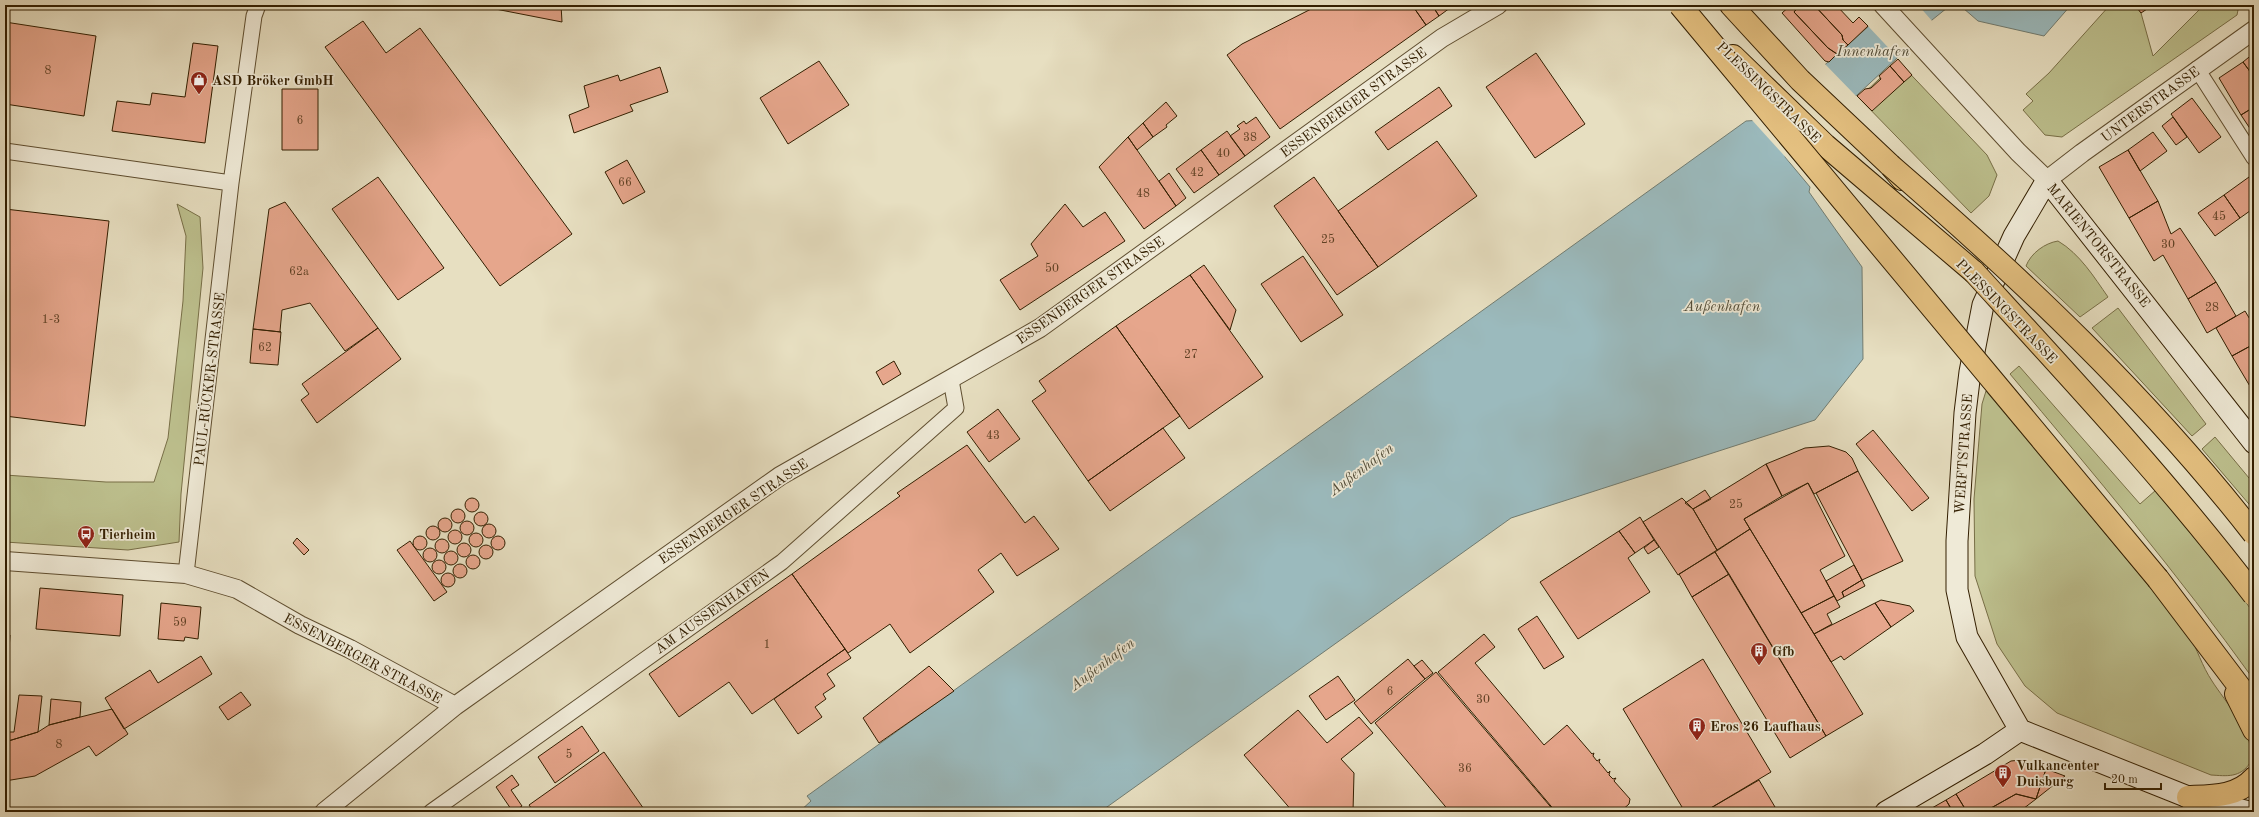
<svg xmlns="http://www.w3.org/2000/svg" width="2259" height="817" viewBox="0 0 2259 817" font-family="'Old Standard TT',serif">
	<style>
		.green { fill: #bdc08e; stroke: #786f47 }
		.water { fill: #9bbabd; stroke: #717c71 }
		.pier { fill: #e7dfc1 }
		.building { fill: #e6a68c; stroke: #321e00 }
		.lines { fill: none; stroke-linecap: round; stroke-linejoin: round }
		.minor-casing { stroke: #5f4e30; stroke-width: 17 }
		.tertiary-casing { stroke: #5f4e30; stroke-width: 20 }
		.secondary-casing { stroke: #321e00; stroke-width: 23 }
		.trunk-casing { stroke: #321e00; stroke-width: 24 }
		.minor { stroke: #efead7; stroke-width: 15 }
		.tertiary { stroke: #efead7; stroke-width: 18 }
		.secondary { stroke: #efead7; stroke-width: 21 }
		.trunk { stroke: #e4c080; stroke-width: 22 }
		.trunk-bridge-casing { stroke: #321e00; stroke-width: 24; stroke-linecap: butt }
		.trunk-bridge { stroke: #e4c080; stroke-width: 22 }
		.labels { text-anchor: middle; stroke-width: 3.5; stroke-linejoin: round; paint-order: stroke }
		.number-label { font-size: 12px; fill: #5f4023 }
		.poi-label { font-size: 14px; font-weight: bold; fill: #321e00; stroke: #efead7; text-anchor: start }
		.street-label { font-size: 14px; fill: #321e00; stroke: #efead7 }
		.water-label { font-size: 15px; font-style: italic; fill: #524d39; stroke: #efead7 }
	</style>
	<rect width="100%" height="100%" fill="#e7dfc1"/>
	<filter id="stains"><feTurbulence type="fractalNoise" baseFrequency=".005" numOctaves="4"/><feColorMatrix values="0 0 0 0 .2 0 0 0 0 .09 0 0 0 0 .02 0 0 0 .5 -.17"/></filter>
	<radialGradient id="worn" r=".72"><stop offset=".6" stop-color="#630" stop-opacity="0"/><stop offset="1" stop-color="#630" stop-opacity=".3"/></radialGradient>
	<path class="green" d="M2110,5h25l6,8 12,43 51,-51h35l-2,10 -175,122 -17,-2 -22,-25 10,-9 -7,-7 23,-21z
		M1898,61l89,94 10,20 -8,21 -18,17 -112,-115z
		M177,204l23,13 3,51 -22,226 -2,48 -51,8 -123,-8v-67l101,7h48l14,-44 15,-137 3,-65z
		M2058,241c22,13 36,36 50,56l-28,20 -54,-51c5,-13 19,-23 32,-25z
		M2118,308l88,116 -14,12 -100,-108z
		M2019,366l121,138 16,-14 87,108 11,16v66c-76,-106 -160,-206 -244,-306z
		M1986,391l203,243c8,15 13,32 23,47 12,19 47,59 38,82 -10,15 -23,13 -39,12l-154,-62 -32,-27 -28,-42 -22,-68 -1,-77 8,-95z
		M2215,437l39,47v26l-52,-61z"/>
	<path class="water" d="M1893,5h178l-27,31 -66,-15 -15,-13h-16l-15,12 -35,38 -40,37 -70,55 -2,7 25,30 -1,5 53,75 1,92 -48,61 -304,98 -411,294h-301l12,-11 -4,-5 939,-675 16,-1z"/>
	<path class="pier" d="M1889,5h29l15,17 -34,37 -32,-34z
		M1824,63l33,34 -68,54 -2,6 13,16 -49,-54 10,-1z"/>
	<path class="building" d="M475,5h86l1,17z
		M1319,5h93l14,20 -146,104 -53,-74 15,-11z
		M1412,5h20l7,11 -13,9z
		M1432,5h22l-15,11z
		M1791,5h9l-6,7 34,36 9,6 -8,8 -4,-1 -43,-48z
		M1800,5h14l28,30 1,5 5,5 -11,9 -9,-6 -34,-36z
		M1814,5h22l17,18 6,-6 9,9 -20,19 -5,-5 -1,-5z
		M2135,5h18l-12,8z
		M363,21l23,32 34,-25 152,206 -72,52 -175,-239z
		M5,22l91,14 -12,80 -79,-12z
		M193,43l25,3 -13,97 -93,-12 5,-30 33,4 2,-12 33,4z
		M1536,53l49,71 -50,34 -49,-71z
		M2254,53v24l-11,-15z
		M1898,59l14,16 -8,7 -14,-16z
		M819,61l30,44 -61,39 -28,-46z
		M2243,62l11,15v30l-13,8 -22,-37z
		M1890,66l14,16 -32,29 -15,-15 8,-7 6,-1 10,-9 -2,-3z
		M660,67l8,25 -38,13 3,6 -59,22 -5,-18 20,-8 -5,-21 34,-11 2,6z
		M1439,87l13,19 -64,44 -13,-18z
		M282,89h36v61h-36z
		M2192,98l29,39 -22,16 -28,-39z
		M1166,102l11,14 -11,9 1,2 -14,10 -10,-14z
		M2254,107v21l-3,2 -10,-15z
		M1256,117l14,20 -25,19 -15,-20 10,-7 -3,-3 7,-5 2,3z
		M2173,117l14,20 -11,8 -14,-19z
		M1143,123l10,14 -16,13 -9,-13z
		M1227,131l18,25 -26,19 -18,-25z
		M2153,132l14,19 -27,20 -12,-21z
		M1128,137l48,69 -32,23 -45,-62z
		M1437,141l40,55 -99,71 -40,-56z
		M1201,150l18,25 -25,18 -18,-24z
		M2128,150l30,51 -29,17 -30,-51z
		M627,160l18,32 -22,12 -18,-32z
		M1169,173l17,25 -10,8 -17,-25z
		M378,177l66,91 -46,32 -66,-91z
		M1314,177l64,90 -41,28 -63,-89z
		M2249,177l5,7v24l-14,10 -16,-23z
		M2224,195l16,23 -25,18 -17,-23z
		M2158,201l13,33 9,-6 36,54 -28,17 -25,-44 -9,6 -25,-43z
		M285,202l93,126 -33,23 -35,-48 -28,7 -2,21 1,1 -28,-3 16,-120z
		M1065,204l18,23 22,-15 20,29 -105,69 -20,-30 38,-24 -7,-12z
		M5,209l104,12 -24,205 -80,-10z
		M1303,256l40,59 -42,27 -40,-58z
		M1204,265l32,45 -6,20 -40,-55z
		M1190,275l73,102 -74,52 -73,-103z
		M2216,282l20,34 -29,17 -19,-34z
		M2245,311l9,15v18l-22,12 -16,-28z
		M1116,326l64,90 -92,65 -56,-80 14,-10 -7,-10z
		M378,328l23,31 -84,64 -16,-23 8,-6 -7,-10z
		M253,329l28,3 -3,33 -28,-2z
		M2254,344v49l-22,-37z
		M894,361l7,13 -18,11 -7,-13z
		M998,409l22,30 -31,23 -22,-30z
		M1163,428l22,30 -75,53 -22,-30z
		M1873,430l56,68 -17,13 -56,-67z
		M967,445l58,78 9,-7 25,33 -42,27 -16,-23 -23,17 16,22 -84,61 -20,-29 -42,29 -56,-79 108,-78 -3,-3z
		M1829,446l17,6 6,6 6,13 -44,23 -6,-11 -26,13 -16,-32 39,-16z
		M1766,464l16,32 -38,23 6,10 -33,21 -24,-41z
		M1858,471l45,90 -41,19 -46,-87z
		M1808,483l37,73 -25,14 14,26 -33,17 -57,-94z
		M1705,490l6,9 -18,10 -8,-6z
		M465 505a7 7 0 1 1 14 0a7 7 0 1 1-14 0Z
		M1682,498l11,11 24,41 -39,25 -35,-53z
		M451 516a7 7 0 1 1 14 0a7 7 0 1 1-14 0Z
		M474 519a7 7 0 1 1 14 0a7 7 0 1 1-14 0Z
		M1640,517l14,23 -19,13 -16,-22z
		M438 525a7 7 0 1 1 14 0a7 7 0 1 1-14 0Z
		M460 528a7 7 0 1 1 14 0a7 7 0 1 1-14 0Z
		M482 531a7 7 0 1 1 14 0a7 7 0 1 1-14 0Z
		M426 533a7 7 0 1 1 14 0a7 7 0 1 1-14 0Z
		M1750,529l113,185 -37,22 -111,-184z
		M448 537a7 7 0 1 1 14 0a7 7 0 1 1-14 0Z
		M1619,531l16,22 -7,5 22,34 -72,47 -38,-57z
		M469 540a7 7 0 1 1 14 0a7 7 0 1 1-14 0Z
		M413 543a7 7 0 1 1 14 0a7 7 0 1 1-14 0Z
		M491 543a7 7 0 1 1 14 0a7 7 0 1 1-14 0Z
		M297,538l12,12 -5,5 -11,-12z
		M435 546a7 7 0 1 1 14 0a7 7 0 1 1-14 0Z
		M1654,540l5,7 -11,7 -4,-6z
		M410,541l37,51 -13,9 -37,-51z
		M457 550a7 7 0 1 1 14 0a7 7 0 1 1-14 0Z
		M479 552a7 7 0 1 1 14 0a7 7 0 1 1-14 0Z
		M423 555a7 7 0 1 1 14 0a7 7 0 1 1-14 0Z
		M444 558a7 7 0 1 1 14 0a7 7 0 1 1-14 0Z
		M1715,552l14,22 -37,23 -13,-23z
		M466 562a7 7 0 1 1 14 0a7 7 0 1 1-14 0Z
		M432 567a7 7 0 1 1 14 0a7 7 0 1 1-14 0Z
		M453 571a7 7 0 1 1 14 0a7 7 0 1 1-14 0Z
		M1854,565l8,15 -20,12 2,5 -7,4 -11,-20z
		M441 580a7 7 0 1 1 14 0a7 7 0 1 1-14 0Z
		M792,574l53,75 -93,65 -23,-32 -50,35 -30,-43z
		M1729,574l97,162 -36,22 -98,-161z
		M1862,580l3,6 -21,11 -2,-5z
		M40,588l83,7 -3,41 -84,-7z
		M1834,596l6,11 -13,7 5,10 -18,10 -13,-21z
		M1881,600l29,6 4,5 -23,16 -16,-24z
		M161,603l40,4 -3,32 -13,-2 -1,4 -26,-2z
		M1875,603l16,24 -47,33 -3,-4 -10,6 -17,-28z
		M1537,616l27,41 -20,12 -26,-40z
		M1484,634l11,13 -20,16 69,82 23,-20 25,29 2,-1 -1,3 4,5 3,-2 -1,3 9,11 2,-2 -1,4 4,4 3,-1 -2,3 16,18 -1,5 -9,8h-64l-118,-140z
		M5,635h5l-5,78z
		M845,649l6,9 -24,16 8,12 -12,8 3,5 -11,8 7,10 -24,17 -24,-35z
		M201,656l11,18 -88,55 -19,-31 45,-28 8,13z
		M1408,659l17,20 -54,45 -17,-21z
		M1703,659l68,113 -67,40h-19l-62,-103z
		M1422,660l11,13 -8,6 -11,-13z
		M929,666l25,25 -75,52 -16,-25z
		M1436,672l119,140h-105l-75,-89z
		M1338,676l17,24 -29,20 -17,-24z
		M241,692l10,13 -23,15 -9,-13z
		M19,695l23,1 -4,36 -33,10v-10h9z
		M51,699l30,3 -1,15 -31,8z
		M112,709l16,25 -32,22 -7,-10 -54,30 -30,5v-39l33,-10 11,-7z
		M1298,710l29,33 32,-26 14,16 -32,26 13,14 -1,39h-60l-49,-57z
		M582,726l17,25 -44,32 -17,-26z
		M604,752l42,60h-112l-5,-7z
		M2021,760l25,9 -10,30 -20,-5 -32,18h-17l-11,-18 55,-33z
		M2046,769l19,7 -29,23z
		M512,775l7,10 -8,5 11,16 -9,6 -17,-25z
		M1759,780l16,27 -8,5h-63z
		M1956,794l11,18h-14l-7,-12z
		M2016,794l20,5 -17,13h-35z
		M1946,800l7,12h-28z"/>
	<g class="lines">
		<defs>
			<path id="minor" d="M2197,69l57,89
				M5,151l226,32
				M186,574l45,-391 23,-167 4,-11
				M431,812l351,-250 174,-154 -5,-28"/>
			<path id="tertiary" d="M1883,5l135,147 29,28 35,-27 172,-123
				M5,561l181,13 51,15 63,36 50,24 105,57
				M324,812l131,-106 325,-230 260,-148 402,-290 56,-33"/>
			<path id="secondary" d="M2020,730l-53,-93 -10,-47v-49l8,-128 5,-41 13,-67 31,-69 33,-56 207,263
				M2020,730l168,67 33,15
				M2208,802l41,10
				M1886,812l99,-58 35,-24"/>
			<path id="trunk" d="M1731,5l69,75 90,85 12,14
				M1733,56l92,89 149,127
				M2158,579l96,127
				M2236,694l18,36
				M2188,797c24,-1 49,0 66,-19"/>
		</defs>
		<use href="#minor" class="minor-casing"/>
		<use href="#tertiary" class="tertiary-casing"/>
		<use href="#secondary" class="secondary-casing"/>
		<use href="#trunk" class="trunk-casing"/>
		<use href="#minor" class="minor"/>
		<use href="#tertiary" class="tertiary"/>
		<use href="#secondary" class="secondary"/>
		<use href="#trunk" class="trunk"/>
		<defs>
			<path id="trunk-bridge" d="M1680,5l478,574
				M1890,165c131,113 258,233 364,369
				M1974,272c96,105 193,209 280,323"/>
		</defs>
		<use href="#trunk-bridge" class="trunk-bridge-casing"/>
		<use href="#trunk-bridge" class="trunk-bridge"/>
	</g>
	<defs>
		<symbol id="shop-pin" viewBox="-11 -11 22 30"><path d="M0 17L-7.5 6A9.5 9.5 0 1 1 7.5 6Z" fill="#8f2418" stroke="#efead7"/><path d="M-5-2.5h2.3a2.7 3.5 0 0 1 5.4 0H5L5.5 6h-11ZM-1.5-2.5h3a1.5 2.3 0 0 0-3 0Z" fill="#fff"/></symbol>
		<symbol id="bus-pin" viewBox="-11 -11 22 30"><path d="M0 17L-7.5 6A9.5 9.5 0 1 1 7.5 6Z" fill="#8f2418" stroke="#efead7"/><path d="M-5-6H5V4H4V6H2V4H-2V6H-4V4H-5ZM-3.5-4V0h7V-4ZM-3.5 1.2v1.5H-2V1.2ZM2 1.2v1.5H3.5V1.2Z" fill="#fff"/></symbol>
		<symbol id="building-pin" viewBox="-11 -11 22 30"><path d="M0 17L-7.5 6A9.5 9.5 0 1 1 7.5 6Z" fill="#8f2418" stroke="#efead7"/><path d="M-4-6H4V6H1V3H-1V6H-4ZM-2.5-4.3h1.7v1.8h-1.7ZM.8-4.3h1.7v1.8H.8ZM-2.5-1h1.7V.8h-1.7ZM.8-1h1.7V.8H.8Z" fill="#fff"/></symbol>
	</defs>
	<g fill-rule="evenodd">
		<use href="#shop-pin" x="189" y="70" width="20" height="27"/>
		<use href="#bus-pin" x="76" y="524" width="20" height="27"/>
		<use href="#building-pin" x="1749" y="641" width="20" height="27"/>
		<use href="#building-pin" x="1687" y="716" width="20" height="27"/>
		<use href="#building-pin" x="1993" y="763" width="20" height="27"/>
	</g>
	<g class="labels">
		<g class="number-label">
			<text x="48" y="74">8</text>
			<text x="300" y="124">6</text>
			<text x="1250" y="141">38</text>
			<text x="1223" y="157">40</text>
			<text x="1197" y="176">42</text>
			<text x="625" y="186">66</text>
			<text x="1143" y="197">48</text>
			<text x="2219" y="220">45</text>
			<text x="1328" y="243">25</text>
			<text x="2168" y="248">30</text>
			<text x="1052" y="272">50</text>
			<text x="299" y="275">62a</text>
			<text x="2212" y="311">28</text>
			<text x="51" y="323">1-3</text>
			<text x="265" y="351">62</text>
			<text x="1191" y="358">27</text>
			<text x="993" y="439">43</text>
			<text x="1736" y="508">25</text>
			<text x="180" y="626">59</text>
			<text x="767" y="648">1</text>
			<text x="1390" y="695">6</text>
			<text x="1483" y="703">30</text>
			<text x="59" y="748">8</text>
			<text x="569" y="758">5</text>
			<text x="1465" y="772">36</text>
		</g>
		<g class="poi-label">
			<text x="212" y="85">ASD Bröker GmbH</text>
			<text x="99" y="539">Tierheim</text>
			<text x="1772" y="656">Gfb</text>
			<text x="1710" y="731">Eros 26 Laufhaus</text>
			<text x="2016" y="770">Vulkancenter<tspan x="2016" dy="16">Duisburg</tspan></text>
		</g>
		<g class="street-label">
			<text transform="translate(1769 92) rotate(44)" y="5">PLESSINGSTRASSE</text>
			<text transform="translate(1353 102) rotate(-36)" y="5">ESSENBERGER STRASSE</text>
			<text transform="translate(2150 104) rotate(-36)" y="5">UNTERSTRASSE</text>
			<text transform="translate(2099 245) rotate(51)" y="5">MARIENTORSTRASSE</text>
			<text transform="translate(1090 290) rotate(-35)" y="5">ESSENBERGER STRASSE</text>
			<text transform="translate(2007 311) rotate(46)" y="5">PLESSINGSTRASSE</text>
			<text transform="translate(209 379) rotate(-83)" y="5">PAUL-RÜCKER-STRASSE</text>
			<text transform="translate(1963 454) rotate(-86)" y="5">WERFTSTRASSE</text>
			<text transform="translate(733 511) rotate(-34)" y="5">ESSENBERGER STRASSE</text>
			<text transform="translate(712 611) rotate(-35)" y="5">AM AUSSENHAFEN</text>
			<text transform="translate(363 658) rotate(28)" y="5">ESSENBERGER STRASSE</text>
		</g>
		<g class="water-label">
			<text x="1873" y="56">Innenhafen</text>
			<text x="1722" y="311">Außenhafen</text>
			<text transform="translate(1361 469) rotate(-37)" y="5">Außenhafen</text>
			<text transform="translate(1102 664) rotate(-37)" y="5">Außenhafen</text>
		</g>
	</g>
	<rect width="2259" height="817" fill="none" stroke="#e7dfc1" stroke-width="20"/>
	<rect x="6" y="6" width="2247" height="805" fill="none" stroke="#321e00" stroke-width="2"/>
	<rect x="10" y="10" width="2239" height="797" fill="none" stroke="#321e00"/>
	<path d="M2105 783v6h56v-6" fill="none" stroke="#321e00" stroke-width="2"/>
	<text x="2111" y="783" font-size="12" fill="#321e00" stroke="#efead7" stroke-width="3" paint-order="stroke">20 m</text>
	<rect width="100%" height="100%" filter="url(#stains)"/>
	<rect width="100%" height="100%" fill="url(#worn)"/>
</svg>
